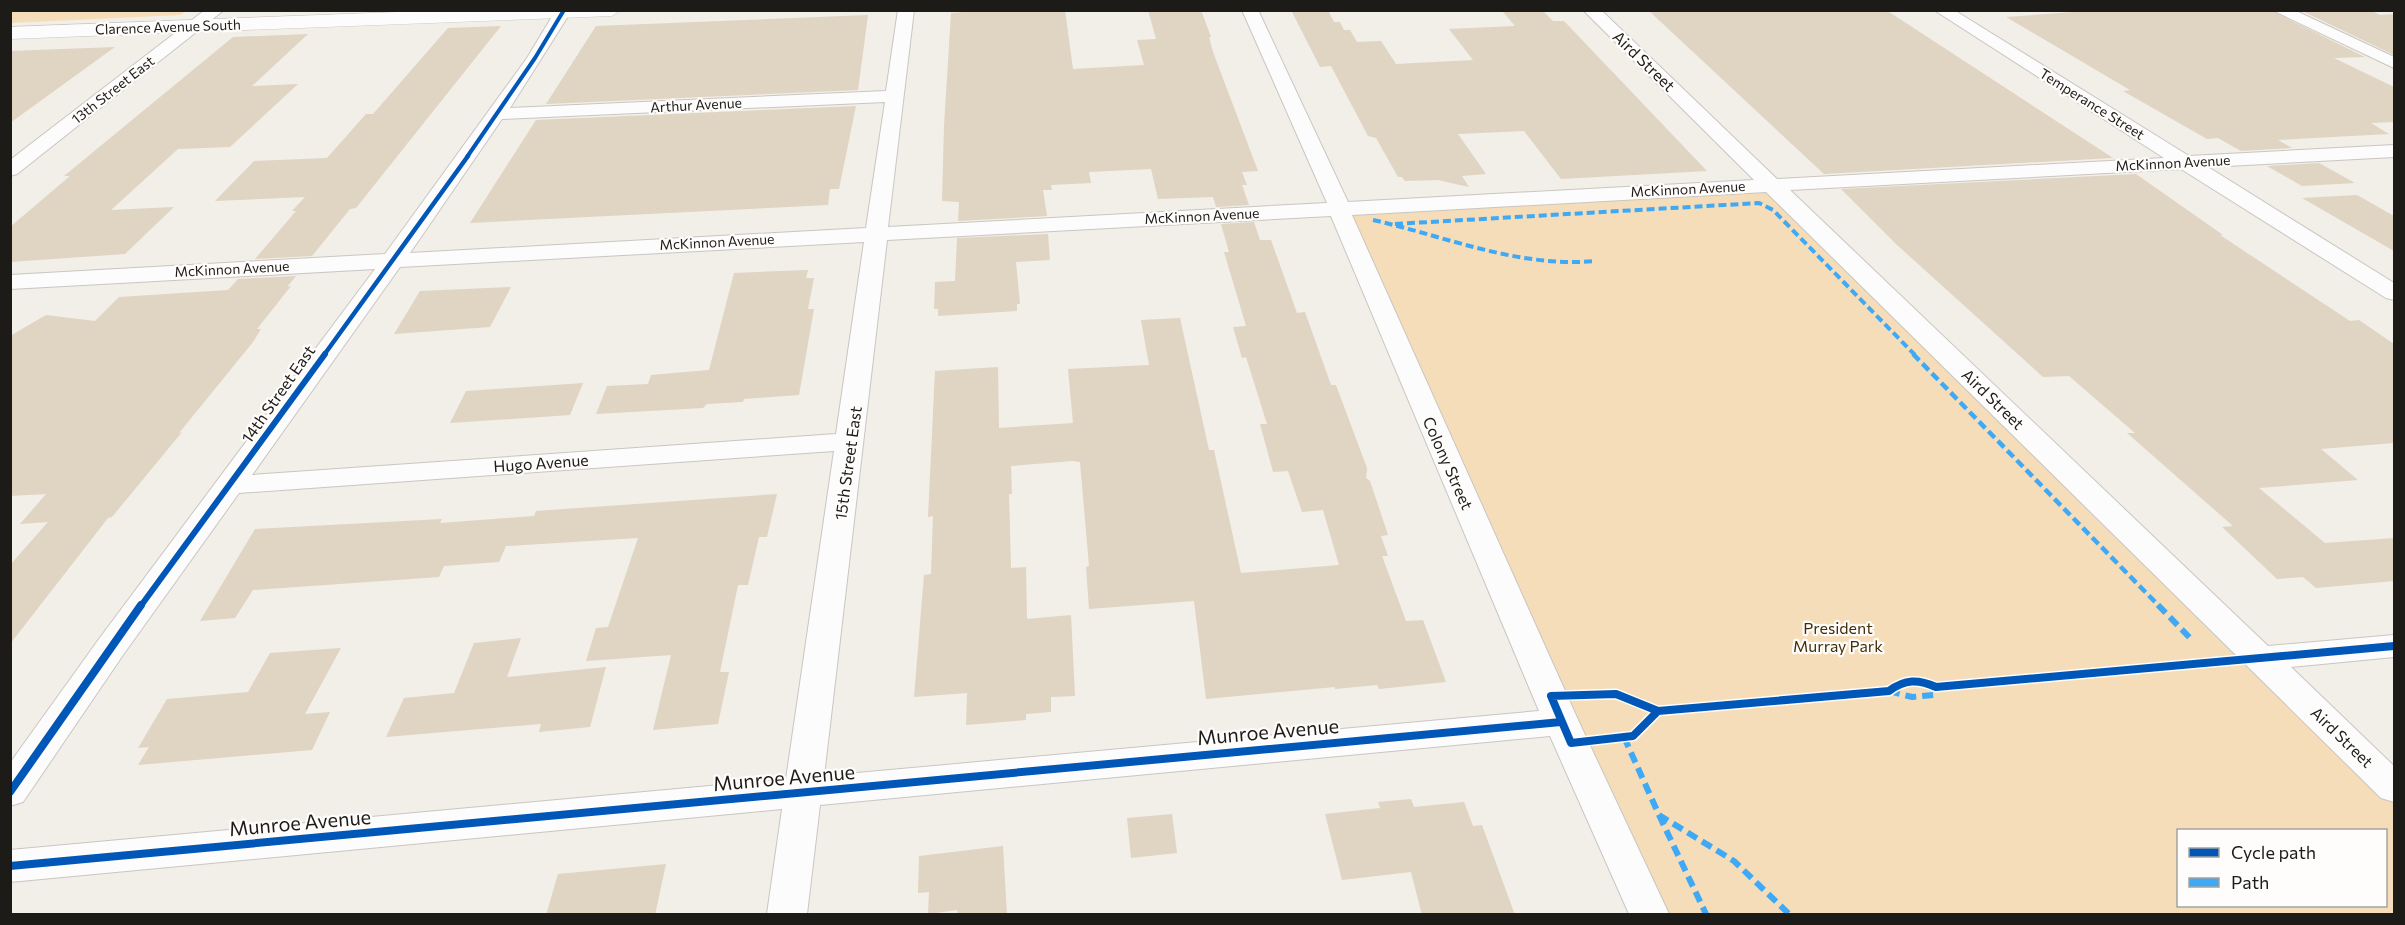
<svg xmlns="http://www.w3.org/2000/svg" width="2405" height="925" viewBox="0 0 2405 925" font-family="Commissioner,sans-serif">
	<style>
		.green { fill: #f5ddb9; fill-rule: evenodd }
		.building { fill: #e0d4c2 }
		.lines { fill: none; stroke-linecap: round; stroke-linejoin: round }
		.street-casing { stroke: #c9c6c2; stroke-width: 2 }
		.secondary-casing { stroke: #c9c6c2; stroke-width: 1 }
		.street { fill: #fdfcfc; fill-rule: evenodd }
		.secondary { fill: #fdfcfc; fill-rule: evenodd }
		.quiet-far2 { stroke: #3fa9f5; stroke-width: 4; stroke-dasharray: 8 4; stroke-linecap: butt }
		.quiet-far1 { stroke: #3fa9f5; stroke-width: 4.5; stroke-dasharray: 9 4.5; stroke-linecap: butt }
		.quiet { stroke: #3fa9f5; stroke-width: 6; stroke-dasharray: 11 6; stroke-linecap: butt }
		.cycleway-far3-casing { stroke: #fefdfb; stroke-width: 6 }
		.cycleway-far2-casing { stroke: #fefdfb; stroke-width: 8 }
		.cycleway-far1-casing { stroke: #fefdfb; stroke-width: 10 }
		.cycleway-casing { stroke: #fefdfb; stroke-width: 11 }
		.cycleway-far3 { stroke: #0057b8; stroke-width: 4 }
		.cycleway-far2 { stroke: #0057b8; stroke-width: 4.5 }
		.cycleway-far1 { stroke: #0057b8; stroke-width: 6 }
		.cycleway { stroke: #0057b8; stroke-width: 8 }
		.labels { text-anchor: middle; stroke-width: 4.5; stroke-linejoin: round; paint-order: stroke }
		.far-street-label { font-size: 14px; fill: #1d1b18; stroke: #fefdfb }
		.street-label { font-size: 16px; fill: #1d1b18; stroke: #fefdfb }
		.park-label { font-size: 16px; fill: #422e08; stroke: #fefdfb }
		.near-street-label { font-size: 20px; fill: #1d1b18; stroke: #fefdfb }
	</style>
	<rect width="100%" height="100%" fill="#f2eee8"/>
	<path class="green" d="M10,11l1,-1 175,1 -6,4 -169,8z
		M1772,185l622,606v123h-736l-318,-705zM2178,830h208v76h-208z"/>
	<path class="building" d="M990,10h75l8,59 71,-4 -7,-25 19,-1 -8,-29h53l10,27h-2l4,15 45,119 -16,1 5,13h-5l7,20 -33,2 -3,-10 -55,2 -7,-30 -62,3 2,11 -40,2 1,5h-9l4,26 -89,5 1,-19 -17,-1 2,-75 7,-113z
		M1291,10h37l6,12h6l4,8h6l7,12 24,-1 15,23 77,-4 -24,-31 66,-3 -12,-14 39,-2 11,11h11l143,150 -146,8 -37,-48 -66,3 28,40 -24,2 7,11 -31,-7 -33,1 -3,-4h-4l-22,-39 -8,-2 -37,-70 -11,1z
		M1648,10h238l227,148 -289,16z
		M2103,10h167l95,47 -31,1 60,29v35l-23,1 18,11 -111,6 14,8 -51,3 -23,-13 -11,1 -84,-48 7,-1 -124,-73z
		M2300,10h70l10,5 14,-1v41z
		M868,15l-10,75 -312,14 50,-78z
		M501,26l-145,182 -6,1 -38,47 -57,3 41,-48h-4l13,-14 -90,4 39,-40 73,-3 39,-44h7l75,-86z
		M308,34l-56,52 46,-2 -68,63 -52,2 -67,61 63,-3 -49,47 -115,8v-35l60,-51h-6l169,-139z
		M115,47l-105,76v-72z
		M856,106l-17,83h-9l-2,16 -358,18 66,-103z
		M2319,163l36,20 -53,3 -35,-20z
		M2136,174l87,61h-3l130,86 9,-1 35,24v99l-73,6 37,31 -99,8 66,55 69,-5v43l-78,7 -13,-11 -26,2 -55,-52 11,-1 -106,-93h8l-66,-57 -26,1 -147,-133 -55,-55z
		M2357,195l37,21v35l-92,-53z
		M1254,222l6,18h11l26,73 8,-1 26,73h5l31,83 -1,10 4,3 18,54 -7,1 7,20h-6l24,65 17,-1 23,62 -67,7 -2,-4 -42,4v-2l-129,12 -12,-98 -105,8 -3,-42 3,-1 -9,-104 -7,-1 -62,5 1,28h-3l2,74 15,-1 1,52 44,-4 4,81 -24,1v15l-25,2v6l-60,5 1,-32 -53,4 10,-122 7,-1 2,-58 -5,1 7,-146 63,-4 1,61 74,-5 -5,-54 81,-4 -8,-45 39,-2 29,132h5l27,123 98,-8 -16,-55 -21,2 -14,-41 -15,1 -13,-48h7l-21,-67 -4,1 -9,-31 13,-1 -22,-74h5l-8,-28z
		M1048,234l2,26 -34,2 4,42h-3v7l-79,5v-7h-4l1,-27 20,-1 2,-43z
		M808,270l-2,8h8l-6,31h6l-15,86 -55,4 -1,3 -36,2 -4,4 -107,6 11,-28 41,-2 3,-9 58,-5 25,-97z
		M296,276l-9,11 4,-1 -34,43h4l-8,13 -74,91 3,-1 -70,85 -4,1 -98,126v-79l38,-43 -28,2 26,-30 -36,2v-160l36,-21 49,6 24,-24 109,-7 10,-11z
		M511,287l-21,40 -96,7 26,-43z
		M583,383l-13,32 -120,8 16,-32z
		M777,494l-10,43h-8l-11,48h-10l-18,87h9l-11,52 -65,6 18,-75 -85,6 10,-33 12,-1 30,-89 -132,8 -7,16 -55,4 -5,11 -186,13 -18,28 -35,3 55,-92 187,-10 -2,4 94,-7 2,-5z
		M521,638l-14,39 99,-10 -16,60 -51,5 2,-8 -155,13 18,-39 50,-5 20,-50z
		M341,648l-36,66 25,-2 -18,38 -174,15 11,-18 -11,1 29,-49 81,-7 22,-39z
		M1411,799l3,8 50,-5 9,24 9,-1 33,90h-93l-11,-43 -69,8 -17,-66 55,-6 -2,-6z
		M1172,814l5,39 -46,5 -4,-40z
		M1003,846l4,69h-49l-1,-5 -29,4 1,-22 -11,1 1,-37z
		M666,864l-11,51h-109l12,-41z"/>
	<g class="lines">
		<defs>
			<path id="street" d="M205,10h19l-207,164 -7,2v-16z
				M556,10h16l-62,98 376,-17 12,-81h16l-26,217 439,-24 -85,-193h16l90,192 406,-22 -171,-170h18l176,169 387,-21 -230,-148h20l235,146 205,-11v12l-186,10 186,116v17l-8,-2 -205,-129 -391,21 478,456 126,-11v22l-103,10 103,99v36l-13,-4 -615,-606 -414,23 227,507 90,192h-40l-79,-178 -730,69 -13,109h-40l15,-105 -772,73v-32l776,-71 48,-328 -595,42 -116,162 -100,147 -13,4v-43l89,-124 276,-370 -365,20v-14l375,-21 142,-196zM885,102l-19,126 -456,25 92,-134zM1331,216l208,495 -715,65 63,-536zM864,242l-28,192 -584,41 148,-208z
				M2272,10h22l100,47v11z"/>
			<path id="secondary" d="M450,10h171l-9,6 -602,23v-12z"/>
		</defs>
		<use href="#street" class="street-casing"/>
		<use href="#secondary" class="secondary-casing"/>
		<use href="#street" class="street"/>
		<use href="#secondary" class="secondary"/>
		<path class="quiet-far2" d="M1373,220c75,17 145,48 223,41
			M1395,224l364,-21 14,7 142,145"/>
		<path class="quiet-far1" d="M1913,354l247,253"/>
		<path class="quiet" d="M2158,605l34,35
			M1889,691l23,6 22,-2 2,-8
			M1624,737l35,78 75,46 55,53
			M1659,815l47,99"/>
		<defs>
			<path id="cycleway-far3" d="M467,157l68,-99 29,-48"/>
			<path id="cycleway-far2" d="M324,355l144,-199"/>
			<path id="cycleway-far1" d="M140,607l185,-253"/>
			<path id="cycleway" d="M1616,694l42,17 -25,25 -62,7 -20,-47z
				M1658,711l231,-20c16,-12 29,-12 47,-4l458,-41
				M10,792l131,-187
				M10,866l1551,-144"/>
		</defs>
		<use href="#cycleway-far3" class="cycleway-far3-casing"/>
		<use href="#cycleway-far2" class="cycleway-far2-casing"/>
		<use href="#cycleway-far1" class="cycleway-far1-casing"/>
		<use href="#cycleway" class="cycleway-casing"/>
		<use href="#cycleway-far3" class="cycleway-far3"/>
		<use href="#cycleway-far2" class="cycleway-far2"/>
		<use href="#cycleway-far1" class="cycleway-far1"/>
		<use href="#cycleway" class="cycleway"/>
	</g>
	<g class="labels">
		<g class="far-street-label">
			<text transform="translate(168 27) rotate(-2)" y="5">Clarence Avenue South</text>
			<text transform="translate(113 90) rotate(-38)" y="5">13th Street East</text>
			<text transform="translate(2092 104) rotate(32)" y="5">Temperance Street</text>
			<text transform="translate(696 105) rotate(-3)" y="5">Arthur Avenue</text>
			<text transform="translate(2173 163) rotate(-3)" y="5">McKinnon Avenue</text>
			<text transform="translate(1688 189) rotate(-3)" y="5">McKinnon Avenue</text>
			<text transform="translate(1202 216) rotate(-3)" y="5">McKinnon Avenue</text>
			<text transform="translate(717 242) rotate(-3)" y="5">McKinnon Avenue</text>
			<text transform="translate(232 269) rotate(-3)" y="5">McKinnon Avenue</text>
		</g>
		<g class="street-label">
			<text transform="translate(1644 61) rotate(44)" y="6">Aird Street</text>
			<text transform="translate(278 394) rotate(-55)" y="6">14th Street East</text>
			<text transform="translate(1993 399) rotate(44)" y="6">Aird Street</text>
			<text transform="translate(541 463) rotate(-4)" y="6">Hugo Avenue</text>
			<text transform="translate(848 463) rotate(-82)" y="6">15th Street East</text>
			<text transform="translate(1448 463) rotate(66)" y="6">Colony Street</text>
			<text transform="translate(2342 737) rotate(44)" y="6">Aird Street</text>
		</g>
		<g class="park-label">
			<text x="1838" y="634">President<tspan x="1838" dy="18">Murray Park</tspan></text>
		</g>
		<g class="near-street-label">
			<text transform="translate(1268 732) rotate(-5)" y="7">Munroe Avenue</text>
			<text transform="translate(784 778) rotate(-5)" y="7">Munroe Avenue</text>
			<text transform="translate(300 823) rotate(-5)" y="7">Munroe Avenue</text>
		</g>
	</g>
	<rect width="2405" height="925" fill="none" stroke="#1d1b18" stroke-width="24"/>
	<rect x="2177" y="829" width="210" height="78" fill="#fefdfb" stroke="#a4a3a0" stroke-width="1.5"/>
	<rect x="2189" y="848" width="30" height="9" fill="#0057b8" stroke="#a4a3a0" stroke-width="1.5"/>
	<text x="2231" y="859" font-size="18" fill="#1d1b18">Cycle path</text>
	<rect x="2189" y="878" width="30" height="9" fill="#3fa9f5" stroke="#a4a3a0" stroke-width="1.5"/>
	<text x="2231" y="889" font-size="18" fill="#1d1b18">Path</text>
</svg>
